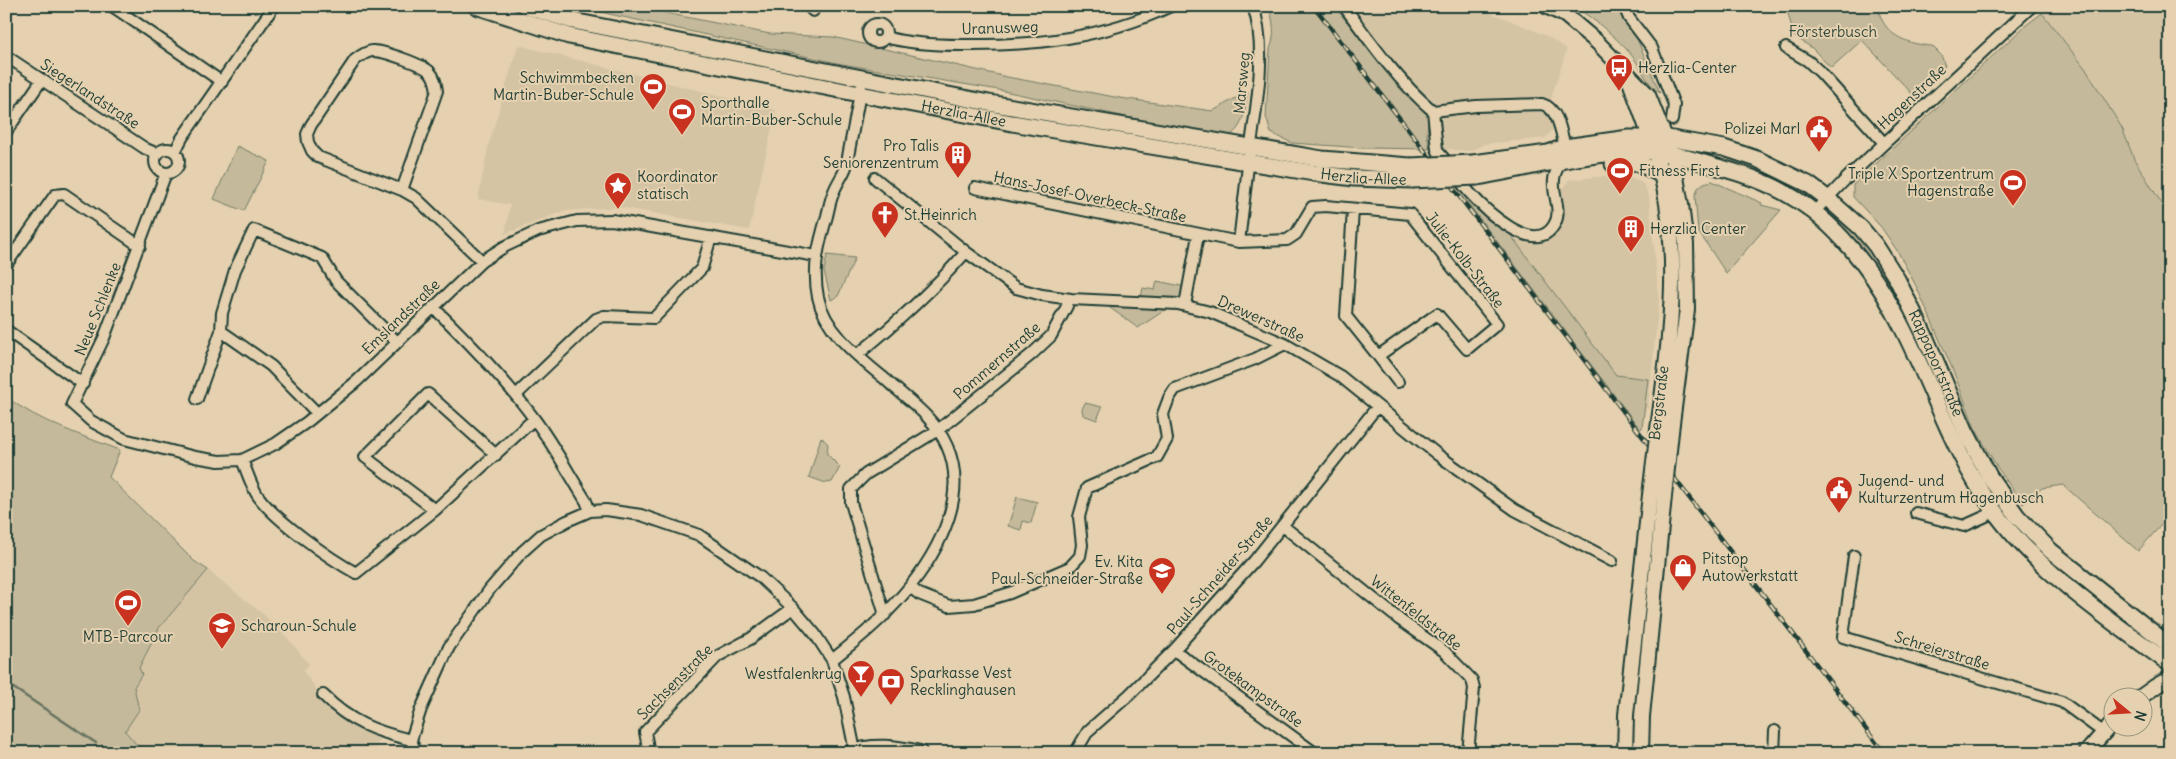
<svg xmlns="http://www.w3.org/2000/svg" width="2176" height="759" viewBox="0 0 2176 759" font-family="Delius,sans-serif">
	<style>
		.built { fill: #d4c4a4 }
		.green { fill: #c4b99a; stroke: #727b67 }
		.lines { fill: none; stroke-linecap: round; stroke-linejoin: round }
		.stream { stroke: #677360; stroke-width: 2.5 }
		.street-casing { stroke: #1f3d34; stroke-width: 14 }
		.secondary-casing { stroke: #1f3d34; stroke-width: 18 }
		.primary-casing { stroke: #1f3d34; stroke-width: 19 }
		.street { stroke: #e5d1af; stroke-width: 10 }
		.secondary { stroke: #e5d1af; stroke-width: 14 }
		.primary { stroke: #e5d1af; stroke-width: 15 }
		.rail-casing { stroke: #1f3d34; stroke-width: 4.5 }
		.rail { stroke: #e5d1af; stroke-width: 2.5; stroke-dasharray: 8; stroke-linecap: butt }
		.secondary-bridge-casing { stroke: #1f3d34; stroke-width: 18; stroke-linecap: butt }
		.primary-bridge-casing { stroke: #1f3d34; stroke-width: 19; stroke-linecap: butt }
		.secondary-bridge { stroke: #e5d1af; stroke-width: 14 }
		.primary-bridge { stroke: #e5d1af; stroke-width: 15 }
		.labels { text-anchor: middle; stroke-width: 4; stroke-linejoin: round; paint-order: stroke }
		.street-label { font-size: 15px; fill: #1f3d34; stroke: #e5d1af }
		.park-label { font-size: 15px; fill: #30493e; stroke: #e5d1af }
		.poi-label { font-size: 15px; fill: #1f3d34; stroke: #e5d1af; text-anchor: start }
	</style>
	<rect width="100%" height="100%" fill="#e5d1af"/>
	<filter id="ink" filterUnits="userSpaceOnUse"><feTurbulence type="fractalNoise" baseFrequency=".02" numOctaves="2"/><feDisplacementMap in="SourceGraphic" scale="10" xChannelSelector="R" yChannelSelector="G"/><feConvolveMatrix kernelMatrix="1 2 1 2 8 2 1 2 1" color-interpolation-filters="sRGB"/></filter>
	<g filter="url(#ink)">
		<path class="built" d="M1349,6h117l36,11 43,18 22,14 -18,56 4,6v18l-7,9 -62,6 -13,7 -28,-2 -3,-4 -4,-42 -7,-3 -7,-7z
			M2053,6h117v211l-36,-58 -12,-31 -37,-60 -43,-55z
			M518,45l258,65 -27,120 -131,-23 -54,4 -59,23 5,-29 -32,-6 11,-56z
			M1622,174l18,7 4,4 5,12 10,103 -11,109 -4,-1 4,-29 -32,-4 -107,-142 22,9 13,-1 9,-5 8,-9 2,-9 -3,-31h5l3,-7z
			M208,570l56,45 21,20 24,29 -6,7 21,28 21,21 36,17 -7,16h-230l-19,-22 14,-21 -5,-23 7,-13 -2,-6 20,-40z"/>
		<path class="green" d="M580,6h51l139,28 63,3 174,40 113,21 93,13 35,-20c-3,18 -4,40 -23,47l-226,-48 -157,-26 -233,-50z
			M1269,6h65l59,73 35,37 -1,19 3,14 -66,-1 -72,-5 -21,-10 -5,-16 4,-68c6,-15 3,-28 -1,-43z
			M1574,6h49l37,87c-13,-9 -18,-24 -27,-36 -17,-21 -37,-36 -59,-51z
			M1786,6h92c4,29 28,38 54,40l9,9 4,11 -30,31 -53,-57 -31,28 -19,-20 -18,-12z
			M2042,13l43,55 37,60 12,31 36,58v298l-32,36 -75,-66 -21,3 -19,16 -26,-37 -22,-39 -23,-60 -35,-80 -19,-36 -17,-25 -28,-30v-12l172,-159z
			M237,146l32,15 -25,50 -30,-12z
			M1712,181l50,22 -1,2 20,5 -55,63 -28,-42 -3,-35 3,-8 6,-5z
			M1469,201l17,16 23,16 107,142 32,4 -6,49 -2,1 -173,-227z
			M1839,216l19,18 32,44 97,204 123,125 -52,-38 -37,-35 -34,-43 -43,-87 -111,-181z
			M827,255l28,3 -17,38 -7,4 -7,-29z
			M1157,281l29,6 -4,18 -8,-1 -36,24 -39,-28 41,2 3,-14 12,2z
			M6,397c34,25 74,38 114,53l-11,27 85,84 14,9 -49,58 -20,40 3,6 -8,13 5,23 -14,21 19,22h-138z
			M1085,403l17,4 -5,13 -14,-5 -1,-6z
			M821,437l7,7 -1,10 13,13 -8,15 -6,1 -17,-6z
			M1017,497l20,5 -6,21 -8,-2 -2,9 -13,-4z"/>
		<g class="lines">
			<path class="stream" d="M6,683l90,60
				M102,746l10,7"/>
			<defs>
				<path id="street" d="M112,6l110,76
					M808,6l5,5
					M1344,6c27,37 54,75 89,105
					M1624,6l5,12 23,30 22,57 -2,15
					M6,7l1,-1
					M868 33a9 9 0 1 1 18 0a9 9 0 1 1-18 0Z
					M885,37c25,7 51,8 77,8 74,1 141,-7 209,-39
					M1786,48l22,13 12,11 64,71
					M6,56l140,93 12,5
					M6,132l35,-51
					M155 161a12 12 0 1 1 24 0a12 12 0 1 1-24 0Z
					M175,152l7,-14 92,-132
					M1561,162c-3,5 -7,12 -7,18 -2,15 9,31 0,45 -19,33 -70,-16 -85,-33 -11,-12 -18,-27 -30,-39l-2,-4 -4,-38 43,-5 66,-2c17,5 19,29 23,43
					M166,173l-62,165 -32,66 19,17 33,18 71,18 24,4 23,-1 33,-16 32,-22 50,-41 125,-120 22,-14 34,-16 39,-10 35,-1 204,36
					M875,178l91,74 50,36 26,7 29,4 107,5 32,8 75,32 55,32 98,79 77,55 97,51
					M975,188l264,54 48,-2 9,-6 16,-27 14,-1 84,8 87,110 -30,25 -30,-35 -59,42 -32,-40 7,-106
					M402,190l35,-99c-1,-7 -2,-14 -7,-19 -6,-7 -48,-22 -58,-21 -7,1 -12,5 -17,9l-44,65 -4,9 1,8 4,9 6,6 84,33 14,8 66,63
					M1814,212l32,-33 186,-173
					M1239,242c3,-25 6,-51 9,-76 6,-49 21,-113 5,-160
					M6,265l49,-70 9,-1 76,52
					M1185,305l13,-70
					M433,307c37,36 72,72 102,113 19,26 34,54 51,81l4,10
					M6,330l77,54
					M221,331l50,35 46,47
					M857,355c40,-32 75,-64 109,-103
					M1378,356l20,26
					M516,395l80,-76 8,-3 50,2 48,-50 9,-31
					M197,399l24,-68 1,-18 13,-43 19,-40 68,28 14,23 61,61
					M242,460c5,11 9,26 16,36 17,24 72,63 98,77l79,-63 99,-91
					M435,510l-70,-53 63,-63 68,61
					M1916,513l48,13 31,-14
					M1283,526l117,94 44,31 28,29 2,8 -6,65
					M1854,556l-11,81 219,65 41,30
					M910,587l9,7 30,12 25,-2 36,-11 60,-26 10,-11 2,-11 -3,-28 8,-29 70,-31 10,-18 -4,-25 6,-16 6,-9 80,-30 30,-15
					M885,615l-34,-112v-14l15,-15 72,-44 94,-76 19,-18 16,-30
					M1174,650l141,103
					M832,660c18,-15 38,-30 54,-47 40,-40 87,-108 61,-167 -12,-28 -39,-46 -61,-66 -26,-22 -61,-48 -68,-83 -6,-29 1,-54 9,-81 2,-8 3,-15 6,-22 3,-10 10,-18 13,-27l15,-79
					M323,695c27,27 51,36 88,45
					M416,753l-5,-13 10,-31 28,-62 41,-58 32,-37 19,-17 26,-14 23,-10 16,-1 35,5 58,20 61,42 33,31 22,26 17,26 12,37 11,54
					M649,753l-4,-21 73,-76 32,-17 43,-31
					M1075,753l13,-22 41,-36 45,-45 80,-89 123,-154
					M1774,753l1,-22"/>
				<path id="secondary" d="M1546,6l19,9 32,27 51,53 24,60 9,50 5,39 1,65 -15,114
					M1628,76c9,25 19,51 27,76 28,88 16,179 4,269
					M2142,696l14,-10 14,-8
					M850,753c23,-9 48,-5 70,0
					M1625,753l1,-38 24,-220
					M1641,753l1,-37 22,-220
					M2086,753l28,-32"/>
				<g id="primary">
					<path id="s1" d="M476,6l93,30 291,58 152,29 302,50 40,5 58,2"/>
					<path d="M525,6l48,15 416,82 333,56 88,7"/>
					<path id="s2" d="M1473,163l75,-10 17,-6 64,-9h38l57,10 33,11 51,25 19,14 34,30 15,18 21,33 27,55 41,96 24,46 28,40 34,35 119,95"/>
					<path d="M1613,164l26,-1 21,11"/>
					<path d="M1477,177c57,-10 118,-27 177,-25 20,1 40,8 60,14 27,7 54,16 78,31 42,24 80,73 102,115 36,65 56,137 99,197 41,59 119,113 177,155"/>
				</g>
			</defs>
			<use href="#street" class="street-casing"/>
			<use href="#secondary" class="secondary-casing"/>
			<use href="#primary" class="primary-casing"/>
			<use href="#street" class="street"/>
			<use href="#secondary" class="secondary"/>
			<use href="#primary" class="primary"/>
			<defs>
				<path id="rail" d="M1314,6l570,747"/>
			</defs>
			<use href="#rail" class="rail-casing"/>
			<use href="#rail" class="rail"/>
			<defs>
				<path id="secondary-bridge" d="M1650,495l9,-74
					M1664,496l8,-73"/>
				<path id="primary-bridge" d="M1410,166l63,-3
					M1412,180l65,-3"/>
			</defs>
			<use href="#secondary-bridge" class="secondary-bridge-casing"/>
			<use href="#primary-bridge" class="primary-bridge-casing"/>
			<use href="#secondary-bridge" class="secondary-bridge"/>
			<use href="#primary-bridge" class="primary-bridge"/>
		</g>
	</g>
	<defs>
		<symbol id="bus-pin" viewBox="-11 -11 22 30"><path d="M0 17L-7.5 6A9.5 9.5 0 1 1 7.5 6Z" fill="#c8321e" stroke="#e5d1af"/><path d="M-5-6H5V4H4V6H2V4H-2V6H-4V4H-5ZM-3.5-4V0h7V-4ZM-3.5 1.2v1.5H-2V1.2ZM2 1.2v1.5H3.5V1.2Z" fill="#fff"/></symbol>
		<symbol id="stadium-pin" viewBox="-11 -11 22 30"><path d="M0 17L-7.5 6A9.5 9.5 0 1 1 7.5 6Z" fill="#c8321e" stroke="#e5d1af"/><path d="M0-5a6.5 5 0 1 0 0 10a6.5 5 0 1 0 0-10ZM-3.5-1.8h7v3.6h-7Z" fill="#fff"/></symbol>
		<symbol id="civic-pin" viewBox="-11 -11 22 30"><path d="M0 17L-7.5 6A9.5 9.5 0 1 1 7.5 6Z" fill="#c8321e" stroke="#e5d1af"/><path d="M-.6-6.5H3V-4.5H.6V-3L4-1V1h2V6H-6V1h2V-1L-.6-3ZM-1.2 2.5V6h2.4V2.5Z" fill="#fff"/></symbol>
		<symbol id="building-pin" viewBox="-11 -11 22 30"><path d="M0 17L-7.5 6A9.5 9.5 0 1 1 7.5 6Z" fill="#c8321e" stroke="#e5d1af"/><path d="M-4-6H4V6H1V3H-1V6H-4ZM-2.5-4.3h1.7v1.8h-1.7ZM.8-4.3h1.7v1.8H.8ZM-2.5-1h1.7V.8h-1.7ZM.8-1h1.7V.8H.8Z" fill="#fff"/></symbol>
		<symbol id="sight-pin" viewBox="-11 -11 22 30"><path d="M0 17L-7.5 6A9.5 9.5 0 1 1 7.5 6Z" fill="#c8321e" stroke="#e5d1af"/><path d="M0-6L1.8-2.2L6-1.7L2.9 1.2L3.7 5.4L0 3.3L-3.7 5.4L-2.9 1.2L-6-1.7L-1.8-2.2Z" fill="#fff"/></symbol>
		<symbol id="church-pin" viewBox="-11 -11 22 30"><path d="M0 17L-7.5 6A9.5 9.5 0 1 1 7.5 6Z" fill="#c8321e" stroke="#e5d1af"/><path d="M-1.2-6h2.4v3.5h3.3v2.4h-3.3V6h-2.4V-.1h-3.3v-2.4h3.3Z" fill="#fff"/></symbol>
		<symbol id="shop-pin" viewBox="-11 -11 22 30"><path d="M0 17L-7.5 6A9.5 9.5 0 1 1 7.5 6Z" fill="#c8321e" stroke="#e5d1af"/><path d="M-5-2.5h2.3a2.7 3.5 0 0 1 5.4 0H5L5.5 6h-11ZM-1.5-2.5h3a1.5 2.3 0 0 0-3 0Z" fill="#fff"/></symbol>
		<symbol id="school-pin" viewBox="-11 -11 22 30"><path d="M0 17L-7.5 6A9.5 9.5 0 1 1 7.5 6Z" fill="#c8321e" stroke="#e5d1af"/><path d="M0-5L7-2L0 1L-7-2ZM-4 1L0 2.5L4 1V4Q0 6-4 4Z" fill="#fff"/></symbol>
		<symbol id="bar-pin" viewBox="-11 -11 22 30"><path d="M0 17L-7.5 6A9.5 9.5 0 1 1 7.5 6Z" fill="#c8321e" stroke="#e5d1af"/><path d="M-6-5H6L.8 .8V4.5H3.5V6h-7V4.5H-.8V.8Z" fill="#fff"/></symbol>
		<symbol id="bank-pin" viewBox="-11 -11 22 30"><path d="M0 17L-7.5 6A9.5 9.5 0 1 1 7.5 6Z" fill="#c8321e" stroke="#e5d1af"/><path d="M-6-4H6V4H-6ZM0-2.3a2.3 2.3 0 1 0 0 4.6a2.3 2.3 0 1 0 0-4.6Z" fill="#fff"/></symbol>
	</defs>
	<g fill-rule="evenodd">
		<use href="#bus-pin" x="1603" y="52" width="32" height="43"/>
		<use href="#stadium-pin" x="637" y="71" width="32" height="43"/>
		<use href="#stadium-pin" x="666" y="96" width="32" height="43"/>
		<use href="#civic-pin" x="1803" y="113" width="32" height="43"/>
		<use href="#building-pin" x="942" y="139" width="32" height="43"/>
		<use href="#stadium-pin" x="1604" y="155" width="32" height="43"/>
		<use href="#stadium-pin" x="1997" y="167" width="32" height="43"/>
		<use href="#sight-pin" x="602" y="170" width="32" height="43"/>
		<use href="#church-pin" x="869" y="199" width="32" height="43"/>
		<use href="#building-pin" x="1615" y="213" width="32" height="43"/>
		<use href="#civic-pin" x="1823" y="474" width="32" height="43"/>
		<use href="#shop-pin" x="1667" y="552" width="32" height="43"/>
		<use href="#school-pin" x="1146" y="555" width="32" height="43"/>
		<use href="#stadium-pin" x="112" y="587" width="32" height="43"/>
		<use href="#school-pin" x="206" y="610" width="32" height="43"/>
		<use href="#bar-pin" x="845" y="658" width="32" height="43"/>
		<use href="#bank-pin" x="875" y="666" width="32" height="43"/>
	</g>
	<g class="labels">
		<g class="street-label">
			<text transform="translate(1000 28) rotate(-2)" y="5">Uranusweg</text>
			<text transform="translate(1242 83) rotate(-85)" y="5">Marsweg</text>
			<text transform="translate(90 94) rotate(33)" y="5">Siegerlandstraße</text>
			<text transform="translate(1912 97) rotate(-43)" y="5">Hagenstraße</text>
			<text dy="5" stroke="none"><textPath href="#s1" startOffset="500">Herzlia-Allee</textPath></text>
			<text dy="5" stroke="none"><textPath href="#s1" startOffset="905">Herzlia-Allee</textPath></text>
			<text transform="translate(1090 197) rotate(12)" y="5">Hans-Josef-Overbeck-Straße</text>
			<text transform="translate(1465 260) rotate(52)" y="5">Julie-Kolb-Straße</text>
			<text transform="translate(98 309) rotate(-68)" y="5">Neue Schlenke</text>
			<text transform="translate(401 317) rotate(-44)" y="5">Emslandstraße</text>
			<text transform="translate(1261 319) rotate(24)" y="5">Drewerstraße</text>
			<text transform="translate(997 361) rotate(-41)" y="5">Pommernstraße</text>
			<text dy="5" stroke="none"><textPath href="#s2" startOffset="570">Rappaportstraße</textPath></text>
			<text transform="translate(1659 403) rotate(-83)" y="5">Bergstraße</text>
			<text transform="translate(1220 575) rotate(-49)" y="5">Paul-Schneider-Straße</text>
			<text transform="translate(1416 613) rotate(38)" y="5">Wittenfeldstraße</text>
			<text transform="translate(1942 651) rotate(17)" y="5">Schreierstraße</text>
			<text transform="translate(675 682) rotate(-45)" y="5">Sachsenstraße</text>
			<text transform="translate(1253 689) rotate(36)" y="5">Grotekampstraße</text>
		</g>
		<g class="park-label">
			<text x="1833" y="37">Försterbusch</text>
		</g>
		<g class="poi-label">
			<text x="1638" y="73">Herzlia-Center</text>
			<text x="634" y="83" text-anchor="end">Schwimmbecken<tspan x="634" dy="17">Martin-Buber-Schule</tspan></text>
			<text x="701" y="108">Sporthalle<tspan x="701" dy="17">Martin-Buber-Schule</tspan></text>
			<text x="1800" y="134" text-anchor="end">Polizei Marl</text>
			<text x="939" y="151" text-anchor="end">Pro Talis<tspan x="939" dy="17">Seniorenzentrum</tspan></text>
			<text x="1639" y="176">Fitness First</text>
			<text x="1994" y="179" text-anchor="end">Triple X Sportzentrum<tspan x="1994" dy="17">Hagenstraße</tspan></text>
			<text x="637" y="182">Koordinator<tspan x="637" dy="17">statisch</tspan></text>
			<text x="904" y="220">St.Heinrich</text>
			<text x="1650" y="234">Herzlia Center</text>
			<text x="1858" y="486">Jugend- und<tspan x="1858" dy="17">Kulturzentrum Hagenbusch</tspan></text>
			<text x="1702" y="564">Pitstop<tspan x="1702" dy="17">Autowerkstatt</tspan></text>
			<text x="1143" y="567" text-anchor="end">Ev. Kita<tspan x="1143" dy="17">Paul-Schneider-Straße</tspan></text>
			<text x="241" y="631">Scharoun-Schule</text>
			<text x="128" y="642" text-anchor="middle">MTB-Parcour</text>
			<text x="910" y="678">Sparkasse Vest<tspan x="910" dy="17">Recklinghausen</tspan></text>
			<text x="842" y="679" text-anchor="end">Westfalenkrug</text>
		</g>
	</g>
	<rect width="2176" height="759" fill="none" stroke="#e5d1af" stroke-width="25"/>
	<rect x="12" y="12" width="2151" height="734" fill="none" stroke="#1f3d34" stroke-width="2" filter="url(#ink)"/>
	<g transform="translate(2128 712) rotate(108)"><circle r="24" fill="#e5d1af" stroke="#96967e"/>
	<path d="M0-4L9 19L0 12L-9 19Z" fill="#c8321e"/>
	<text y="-8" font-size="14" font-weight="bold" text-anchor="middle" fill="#1f3d34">N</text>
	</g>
</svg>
